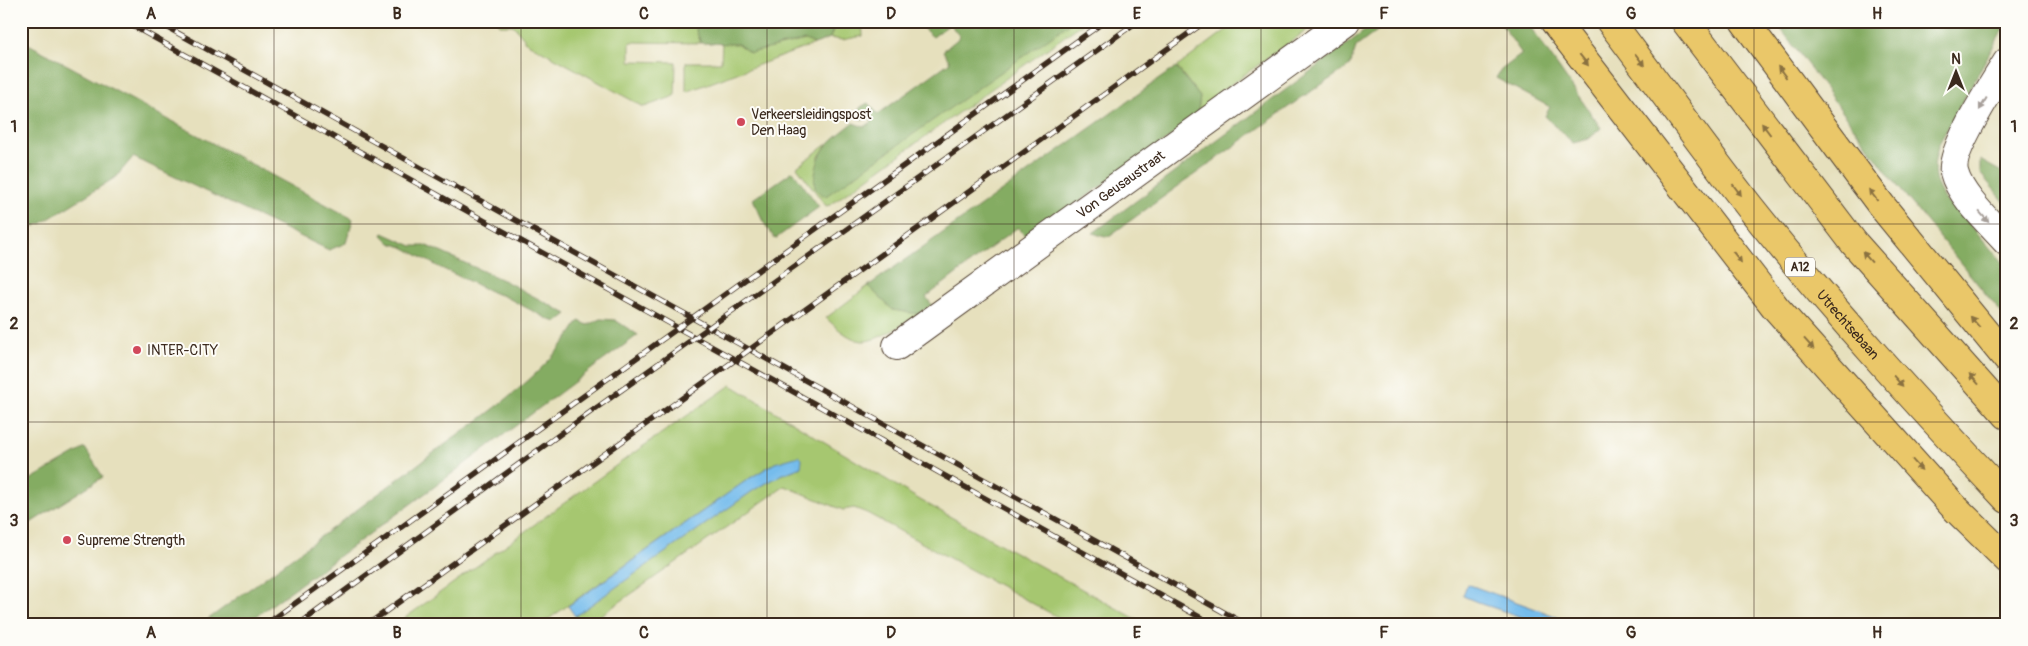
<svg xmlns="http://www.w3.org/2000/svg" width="2028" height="646" viewBox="0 0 2028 646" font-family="Pangolin,sans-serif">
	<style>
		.green { fill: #a6c76f; stroke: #707846 }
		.forest { fill: #84ac62; stroke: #606b40 }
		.water { fill: #74bcec; stroke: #587385 }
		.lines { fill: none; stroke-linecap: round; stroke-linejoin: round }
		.street-casing { stroke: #554536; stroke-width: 30 }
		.highway-casing { stroke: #554536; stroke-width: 30 }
		.street { stroke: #fff; stroke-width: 28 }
		.highway { stroke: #eac769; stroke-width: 28 }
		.rail-casing { stroke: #3b2a1e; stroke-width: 5.5 }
		.rail { stroke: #fdfcf7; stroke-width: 4; stroke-dasharray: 11; stroke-linecap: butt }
		.oneway { fill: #8a7140 }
		.oneway2 { fill: #a79f9a }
		.grid { fill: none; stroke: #3b2a1e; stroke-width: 1; stroke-opacity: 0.55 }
		.poi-dot { fill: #d1495b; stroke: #fdfcf7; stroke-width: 2 }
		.labels { text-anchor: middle; stroke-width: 4; stroke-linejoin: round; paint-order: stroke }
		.shield { fill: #fdfcf7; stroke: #75695f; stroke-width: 1 }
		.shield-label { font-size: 12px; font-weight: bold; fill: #3b2a1e }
		.poi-label { font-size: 14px; fill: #3b2a1e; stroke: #fdfcf7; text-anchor: start }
		.street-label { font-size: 14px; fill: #3b2a1e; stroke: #fdfcf7 }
		.neatline { fill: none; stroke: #3b2a1e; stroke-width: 2 }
		.grid-label { font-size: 16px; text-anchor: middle; font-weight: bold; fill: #3b2a1e }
	</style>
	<rect width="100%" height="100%" fill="#fdfcf7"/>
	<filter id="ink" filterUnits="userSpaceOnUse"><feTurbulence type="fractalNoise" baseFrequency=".02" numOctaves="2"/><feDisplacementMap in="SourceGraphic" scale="10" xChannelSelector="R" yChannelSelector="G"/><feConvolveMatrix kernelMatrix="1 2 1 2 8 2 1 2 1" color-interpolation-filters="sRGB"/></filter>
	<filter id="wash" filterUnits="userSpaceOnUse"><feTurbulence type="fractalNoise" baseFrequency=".0096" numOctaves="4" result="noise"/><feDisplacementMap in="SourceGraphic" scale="20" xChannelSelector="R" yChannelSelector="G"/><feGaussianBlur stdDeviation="1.12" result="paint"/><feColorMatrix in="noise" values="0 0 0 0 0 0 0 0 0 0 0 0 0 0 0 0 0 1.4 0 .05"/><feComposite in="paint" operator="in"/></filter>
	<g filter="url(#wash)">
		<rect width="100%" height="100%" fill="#e6e0bd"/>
		<path class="green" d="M498,21h198v9l5,13 -71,-1v19l46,1 -1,34 -31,11 -120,-66v-3l-11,-13h-14z
			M836,21h26l1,15 -21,4 -12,-2z
			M1073,21h13l-256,184 -4,1 -29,-39 31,-24 -10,15z
			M1238,21h82l-107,76 -2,5 -13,9 2,-14 -23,-30z
			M805,40l10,4 -129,48v-30h35l1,-19 16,1 12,9z
			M868,286l25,24 26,4c-13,8 -41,28 -57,27 -14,-2 -26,-14 -36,-23z
			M731,385l189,115 227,125h-75l-205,-112 -13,-5 -11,2 -58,-24 -198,139h-6l-6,-9 179,-126 27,-15 20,-8 -26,-4 -28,17 -207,145h-145l247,-178z"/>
		<path class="forest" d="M696,21h140l-6,17 -15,6 -10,-4 -55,13 -12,-9 -37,-1 -5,-13z
			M920,21h153l-247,175c-11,-5 -13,-8 -11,-21 5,-30 16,-34 38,-52l11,4 8,-5 -3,-6 -6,4 -8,-5 6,-8 7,-4 10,11 72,-52 -7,-11 17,-14 -10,-13 -17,13 -16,-14z
			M1378,21h26l-10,7 -5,-6 -33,25 -6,19 -49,32 -192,138 -4,1 -12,-4z
			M1499,21h27l75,107 -12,11 -16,4 -28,-27 5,-9 -54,-29 5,-8 21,-16z
			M1775,21h232v8l-3,-2 -63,113c-11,27 -9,43 9,66l2,-3 55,65v52l-111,-136z
			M21,40l332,179 -7,24 -17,7 -196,-93 -17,20 -74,46 -7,3 -14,-2z
			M1176,67l24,30 -3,21 -166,118h-6l-7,-9 -92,70 6,8 -13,9 -26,-4 -25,-24z
			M1980,160l27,15v30l-27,-32z
			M793,171l26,36 -44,32 -11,-16 -11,-24z
			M383,233l29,13h15l78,35 62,33 -10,8 -7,-2 -46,-24 -10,-3 -55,-26 -36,-20 -13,-4 -8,-8z
			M601,319l14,1 23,15 -41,30 -167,125 -186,135h-44c76,-55 150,-110 225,-166 53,-39 120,-81 154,-138l9,4z
			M85,448l18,29 -82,52v-44z"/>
		<path class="water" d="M799,456l3,3 -1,8 -20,8 -27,15 -179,126 -7,-10 179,-126 28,-17z
			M1467,584l113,41h-34l-64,-21 -19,-8z"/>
	</g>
	<g filter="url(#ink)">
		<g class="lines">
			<defs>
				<g id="street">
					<path d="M2007,62c-12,20 -58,89 -53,110 6,24 36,51 53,70"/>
					<path id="s1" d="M897,346l449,-325"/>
				</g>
				<g id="highway">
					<path d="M1554,21l222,287 179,200 52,51"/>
					<path id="s2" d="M1610,21c47,62 92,125 139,185 81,102 169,198 258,293"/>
					<path d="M1685,21l169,222 153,172"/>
					<path d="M1744,21l137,184 126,154"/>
				</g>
			</defs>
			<use href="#street" class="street-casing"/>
			<use href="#highway" class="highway-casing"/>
			<use href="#street" class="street"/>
			<use href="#highway" class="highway"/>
			<defs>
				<path id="rail" d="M124,21l1090,604
					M156,21l1091,604
					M265,625l840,-604
					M298,625l287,-209 553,-395
					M367,625l839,-604"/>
			</defs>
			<use href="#rail" class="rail-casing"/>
			<use href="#rail" class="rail"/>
		</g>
		<defs><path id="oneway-solid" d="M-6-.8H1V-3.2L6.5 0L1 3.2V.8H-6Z" transform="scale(1.25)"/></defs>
		<g class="oneway">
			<use href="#oneway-solid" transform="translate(1584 60) rotate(52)"/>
			<use href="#oneway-solid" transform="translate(1640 60) rotate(53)"/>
			<use href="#oneway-solid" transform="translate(1782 72) rotate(-127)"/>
			<use href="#oneway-solid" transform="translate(1766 129) rotate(-127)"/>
			<use href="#oneway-solid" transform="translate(1737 190) rotate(53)"/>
			<use href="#oneway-solid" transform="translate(1873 195) rotate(-127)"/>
			<use href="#oneway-solid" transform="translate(1737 257) rotate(52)"/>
			<use href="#oneway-solid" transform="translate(1867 257) rotate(-131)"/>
			<use href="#oneway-solid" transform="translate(1975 322) rotate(-130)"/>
			<use href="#oneway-solid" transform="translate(1809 344) rotate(48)"/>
			<use href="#oneway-solid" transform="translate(1974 379) rotate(-132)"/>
			<use href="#oneway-solid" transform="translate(1898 381) rotate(48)"/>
			<use href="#oneway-solid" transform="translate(1917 465) rotate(48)"/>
		</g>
		<g class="oneway2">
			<use href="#oneway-solid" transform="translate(1983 104) rotate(120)"/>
			<use href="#oneway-solid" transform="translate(1984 217) rotate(49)"/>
		</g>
	</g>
	<path class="grid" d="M274,21v604M521,21v604M767,21v604M1014,21v604M1261,21v604M1507,21v604M1754,21v604M21,224h1986M21,422h1986"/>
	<g class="poi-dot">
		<circle cx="741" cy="122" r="5"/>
		<circle cx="137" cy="350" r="5"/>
		<circle cx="67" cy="540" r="5"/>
	</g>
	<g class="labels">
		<rect class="shield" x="1785" y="257.5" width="30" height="19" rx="4"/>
		<g class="shield-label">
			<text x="1800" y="271">A12</text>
		</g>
		<g class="poi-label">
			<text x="751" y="119">Verkeersleidingspost<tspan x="751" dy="16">Den Haag</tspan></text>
			<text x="147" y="355">INTER-CITY</text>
			<text x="77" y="545">Supreme Strength</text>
		</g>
		<g class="street-label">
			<text dy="5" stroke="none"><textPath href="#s1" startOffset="276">Von Geusaustraat</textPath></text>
			<text dy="5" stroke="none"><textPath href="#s2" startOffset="386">Utrechtsebaan</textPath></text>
		</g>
	</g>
	<rect width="2028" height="646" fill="none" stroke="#fdfcf7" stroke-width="55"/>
	<g transform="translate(1956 72)" stroke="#fdfcf7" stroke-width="4" paint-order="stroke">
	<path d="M0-4L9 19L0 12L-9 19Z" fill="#3b2a1e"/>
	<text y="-8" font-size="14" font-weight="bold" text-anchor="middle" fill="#3b2a1e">N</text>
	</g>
	<rect x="28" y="28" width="1972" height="590" class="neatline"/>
	<g class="grid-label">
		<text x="151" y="19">A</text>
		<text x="397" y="19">B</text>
		<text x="644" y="19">C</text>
		<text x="891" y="19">D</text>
		<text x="1137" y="19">E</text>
		<text x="1384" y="19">F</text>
		<text x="1631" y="19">G</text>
		<text x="1877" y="19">H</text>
		<text x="14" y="132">1</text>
		<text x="2014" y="132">1</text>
		<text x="14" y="329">2</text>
		<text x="2014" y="329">2</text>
		<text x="14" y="526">3</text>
		<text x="2014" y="526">3</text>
		<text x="151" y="638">A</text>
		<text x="397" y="638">B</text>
		<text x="644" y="638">C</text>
		<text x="891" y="638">D</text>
		<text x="1137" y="638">E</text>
		<text x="1384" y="638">F</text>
		<text x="1631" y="638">G</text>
		<text x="1877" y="638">H</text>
	</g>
</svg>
